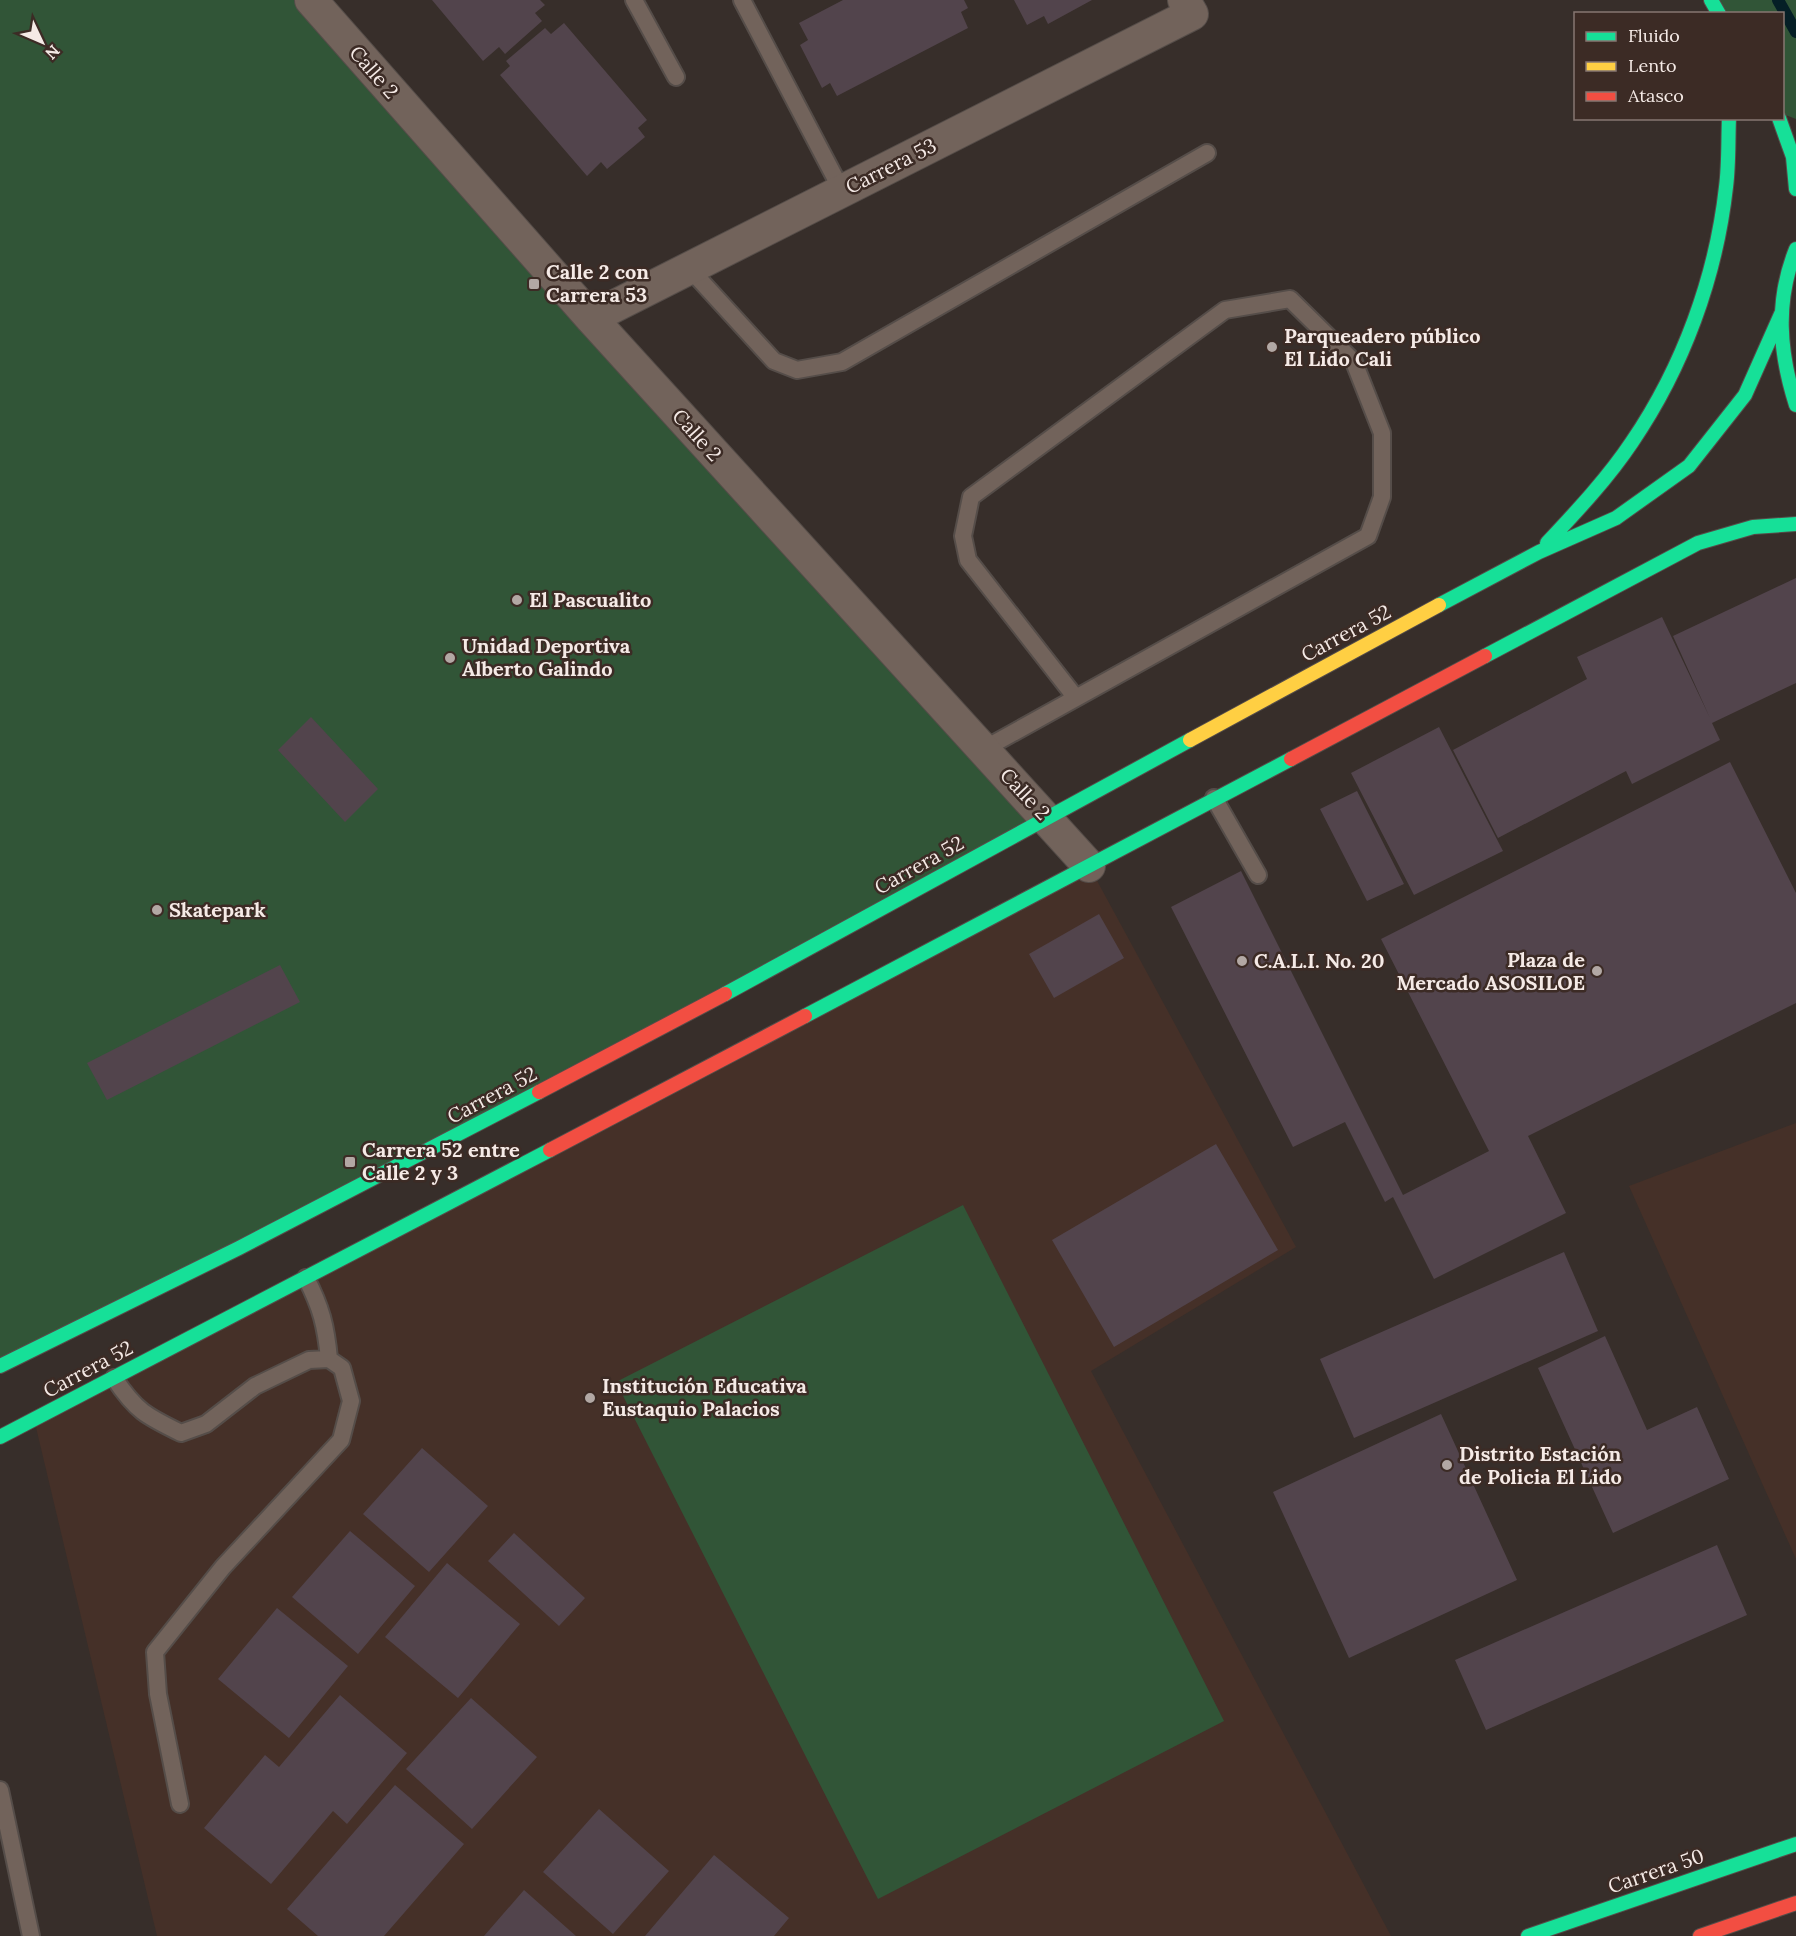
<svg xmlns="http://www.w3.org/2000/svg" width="1796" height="1936" viewBox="0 0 1796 1936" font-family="Lora,serif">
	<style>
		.built { fill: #453028 }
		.green { fill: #315537 }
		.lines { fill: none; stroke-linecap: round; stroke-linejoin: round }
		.stream { stroke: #051f26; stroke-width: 12 }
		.building { fill: #52444c }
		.lane-casing { stroke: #554d49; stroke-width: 20 }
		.street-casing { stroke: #554d49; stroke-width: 34 }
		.fast-casing { stroke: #554d49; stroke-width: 16 }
		.slow-casing { stroke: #554d49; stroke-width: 16 }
		.jam-casing { stroke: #554d49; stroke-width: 16 }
		.lane { stroke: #72635b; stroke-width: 16 }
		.street { stroke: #72635b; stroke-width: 32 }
		.fast { stroke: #16e098; stroke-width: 14 }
		.slow { stroke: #ffcf43; stroke-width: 14 }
		.jam { stroke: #f24e42; stroke-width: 14 }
		.poi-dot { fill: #b2a8a4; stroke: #3c2b25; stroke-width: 2 }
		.labels { text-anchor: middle; stroke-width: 5; stroke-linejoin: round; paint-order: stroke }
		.street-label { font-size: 20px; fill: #f5eae6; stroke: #3c2b25 }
		.poi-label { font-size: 20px; font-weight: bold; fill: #f5eae6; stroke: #3c2b25; text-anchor: start }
	</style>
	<rect width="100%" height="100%" fill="#372e2a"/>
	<path class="built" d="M1089,866l207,381 -205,124 300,565h-1234l-123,-517z
		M1796,1123v436l-167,-373z"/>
	<path class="green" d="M0,0h311l736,818 -1047,548z
		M1711,0h85v119l-13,-5 -1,-100 -63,-1z
		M963,1205l261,516 -346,178 -262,-517z"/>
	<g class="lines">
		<path class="stream" d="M1778,0l18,32"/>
	</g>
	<path class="building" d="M432,0h108l5,5 -10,8 7,8 -37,33 -6,-7 -16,14z
		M843,0h121l4,8 -7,4 7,16 -131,68 -7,-13 -8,5 -22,-43 8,-5 -9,-17z
		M1014,0h78l-44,24 -4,-8 -17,9z
		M564,23l83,97 -9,8 7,9 -38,32 -6,-7 -14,14 -87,-101 10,-9 -4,-5 39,-33 6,6z
		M1796,578v105l-84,40 8,17 -88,44 -6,-13 -128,67 -45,-88 134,-71 -10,-22 85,-40 48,101 -37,-82z
		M311,717l67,72 -33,33 -67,-72z
		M1439,727l64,124 -89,44 -63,-122z
		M1730,762l66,131v110l-268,133 38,77 -132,66 -41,-82 -8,5 -40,-80 -52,25 -122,-240 70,-36 162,324 86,-44 -108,-212z
		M1357,791l47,93 -37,17 -47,-92z
		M1099,914l25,44 -70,40 -25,-44z
		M280,965l20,37 -193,98 -20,-37z
		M1216,1144l62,106 -164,97 -62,-107z
		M1564,1252l34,79 -244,107 -34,-79z
		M1605,1336l42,94 50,-23 32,72 -116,54 -75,-165z
		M1441,1414l76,166 -168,78 -76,-166z
		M422,1448l66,58 -59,66 -66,-58z
		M350,1531l65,55 -57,68 -66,-57z
		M514,1533l71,65 -26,28 -71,-65z
		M1717,1545l30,70 -261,115 -31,-70z
		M447,1563l73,61 -62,74 -73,-61z
		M277,1608l71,58 -59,72 -71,-59z
		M340,1695l67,58 -60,71 -14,-13 -62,73 -67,-56 61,-73 14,12z
		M471,1698l66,59 -65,72 -66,-60z
		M395,1785l69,59 -80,92h-66l-31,-27z
		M599,1809l70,62 -56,63 -70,-62z
		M714,1855l75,63 -15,18h-129z
		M524,1890l52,46h-92z"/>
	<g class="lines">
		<defs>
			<path id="lane" d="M634,0l42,77
				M742,0l100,191
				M689,268l85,93 23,9 45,-8 365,-209
				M984,749l384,-213 14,-39v-64l-28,-71 -64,-63 -65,11 -254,187 -8,39 5,24 108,138
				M1214,798l44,77
				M306,1278c15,29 20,48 23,81
				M114,1378c22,33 32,38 67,55l25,-9 49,-38 54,-26 20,-1 13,9 9,33 -10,39 -118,127 -68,85 3,42 22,110
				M0,1790l31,146"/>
			<path id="street" d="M311,0l280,318 498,548
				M591,318l601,-304 -8,-14"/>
			<path id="fast" d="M1711,0l8,14
				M1779,118l14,39 3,32
				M1796,249c-21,52 -17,103 0,156
				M1547,543c30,-32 61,-65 85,-101 51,-75 84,-165 94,-255 3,-23 2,-46 3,-69
				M1439,605l100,-53 77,-34 73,-52 56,-71 36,-81
				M1485,656l213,-113 55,-16 43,-3
				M725,994l465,-254
				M805,1016l486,-257
				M0,1366l239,-118 300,-156
				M0,1437l550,-287
				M1528,1936l268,-92"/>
			<path id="slow" d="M1190,740l249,-135"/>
			<path id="jam" d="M1291,759l194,-103
				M539,1092l186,-98
				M550,1150l255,-134
				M1700,1936l96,-33"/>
		</defs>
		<use href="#lane" class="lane-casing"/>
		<use href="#street" class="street-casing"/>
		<use href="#fast" class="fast-casing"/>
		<use href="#slow" class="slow-casing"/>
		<use href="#jam" class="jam-casing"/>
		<use href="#lane" class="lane"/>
		<use href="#street" class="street"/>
		<use href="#fast" class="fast"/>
		<use href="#slow" class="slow"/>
		<use href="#jam" class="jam"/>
	</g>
	<g class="poi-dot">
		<rect x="528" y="278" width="12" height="12" rx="3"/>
		<circle cx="1272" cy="347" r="6"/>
		<circle cx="517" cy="600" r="6"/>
		<circle cx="450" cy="658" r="6"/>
		<circle cx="157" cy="910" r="6"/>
		<circle cx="1242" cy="961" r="6"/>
		<circle cx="1597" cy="971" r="6"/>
		<rect x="344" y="1156" width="12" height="12" rx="3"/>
		<circle cx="590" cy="1398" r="6"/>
		<circle cx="1447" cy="1465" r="6"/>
	</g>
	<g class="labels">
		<g class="street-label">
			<text transform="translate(374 72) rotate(49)" y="7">Calle 2</text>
			<text transform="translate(891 166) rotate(-27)" y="7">Carrera 53</text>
			<text transform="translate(697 435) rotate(48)" y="7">Calle 2</text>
			<text transform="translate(1346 633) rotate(-28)" y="7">Carrera 52</text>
			<text transform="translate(1025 794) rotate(47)" y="7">Calle 2</text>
			<text transform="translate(919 865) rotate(-29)" y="7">Carrera 52</text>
			<text transform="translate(492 1095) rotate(-28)" y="7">Carrera 52</text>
			<text transform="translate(88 1369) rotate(-28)" y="7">Carrera 52</text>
			<text transform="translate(1656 1871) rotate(-19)" y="7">Carrera 50</text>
		</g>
		<g class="poi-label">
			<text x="546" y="279">Calle 2 con<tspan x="546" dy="23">Carrera 53</tspan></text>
			<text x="1284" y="343">Parqueadero público<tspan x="1284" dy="23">El Lido Cali</tspan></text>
			<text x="529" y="607">El Pascualito</text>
			<text x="462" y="653">Unidad Deportiva<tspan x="462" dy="23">Alberto Galindo</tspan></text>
			<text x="169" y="917">Skatepark</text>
			<text x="1585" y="967" text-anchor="end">Plaza de<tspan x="1585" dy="23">Mercado ASOSILOE</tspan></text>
			<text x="1254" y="968">C.A.L.I. No. 20</text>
			<text x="362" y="1157">Carrera 52 entre<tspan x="362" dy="23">Calle 2 y 3</tspan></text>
			<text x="602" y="1393">Institución Educativa<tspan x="602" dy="23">Eustaquio Palacios</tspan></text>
			<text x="1459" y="1461">Distrito Estación<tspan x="1459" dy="23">de Policia El Lido</tspan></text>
		</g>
	</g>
	<rect x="1574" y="12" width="210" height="108" fill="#3c2b25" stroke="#867772" stroke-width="1.5"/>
	<rect x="1586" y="32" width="30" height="9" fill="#16e098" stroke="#867772" stroke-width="1.5"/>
	<text x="1628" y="42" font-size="18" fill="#f5eae6">Fluido</text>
	<rect x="1586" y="62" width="30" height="9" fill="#ffcf43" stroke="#867772" stroke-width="1.5"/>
	<text x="1628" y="72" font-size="18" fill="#f5eae6">Lento</text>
	<rect x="1586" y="92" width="30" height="9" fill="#f24e42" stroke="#867772" stroke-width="1.5"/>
	<text x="1628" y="102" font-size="18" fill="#f5eae6">Atasco</text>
	<g transform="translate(42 42) rotate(134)" stroke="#3c2b25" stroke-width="4.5" paint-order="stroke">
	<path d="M0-4.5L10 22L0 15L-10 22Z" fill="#f5eae6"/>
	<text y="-9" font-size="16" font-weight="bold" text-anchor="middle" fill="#f5eae6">N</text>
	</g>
</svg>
